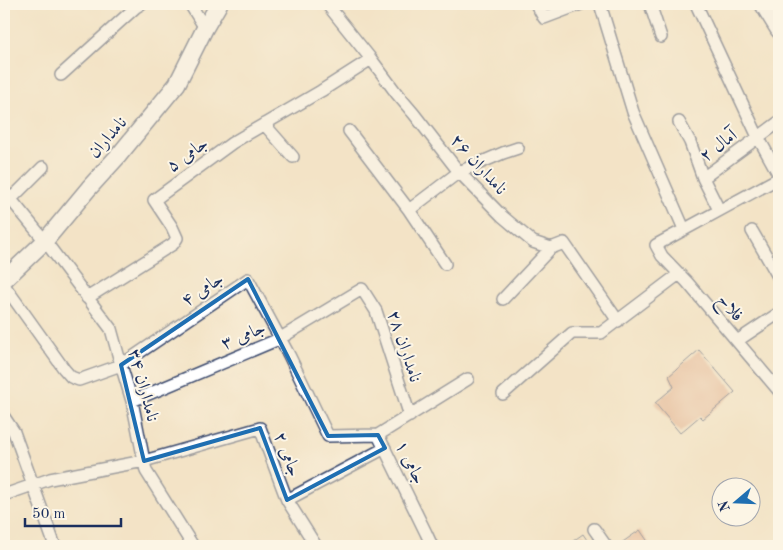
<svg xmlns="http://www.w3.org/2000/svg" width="783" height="550" viewBox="0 0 783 550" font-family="'Old Standard TT',Amiri,serif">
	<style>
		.building { fill: #db9977 }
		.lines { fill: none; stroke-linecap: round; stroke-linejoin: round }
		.street-casing { stroke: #3b4a6e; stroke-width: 14 }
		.secondary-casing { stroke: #3b4a6e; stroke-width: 19 }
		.street { stroke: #fff; stroke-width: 11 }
		.secondary { stroke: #fff; stroke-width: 16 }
		.marked { fill: none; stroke: #1f6fb2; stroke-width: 4; stroke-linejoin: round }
		.labels { text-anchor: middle; stroke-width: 4; stroke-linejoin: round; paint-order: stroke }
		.street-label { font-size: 18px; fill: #1b2f5e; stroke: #fcf5e5 }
	</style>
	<rect width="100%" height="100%" fill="#fcf5e5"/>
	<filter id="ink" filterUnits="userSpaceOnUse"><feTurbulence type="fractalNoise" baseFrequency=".02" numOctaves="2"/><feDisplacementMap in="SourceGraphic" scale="10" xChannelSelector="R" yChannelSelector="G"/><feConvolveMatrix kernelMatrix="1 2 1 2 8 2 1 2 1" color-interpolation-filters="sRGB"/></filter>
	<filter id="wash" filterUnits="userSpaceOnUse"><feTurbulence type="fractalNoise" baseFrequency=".0096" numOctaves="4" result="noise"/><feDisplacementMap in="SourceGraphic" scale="20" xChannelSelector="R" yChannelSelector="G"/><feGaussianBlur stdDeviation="1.12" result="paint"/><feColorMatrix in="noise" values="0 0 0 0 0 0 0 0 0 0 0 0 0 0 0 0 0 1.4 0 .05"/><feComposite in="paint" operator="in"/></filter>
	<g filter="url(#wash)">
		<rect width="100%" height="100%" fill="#f3e3c6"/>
		<g id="blocks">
			<path class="building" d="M699,350l36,42 -32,27 -3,-3 -20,17 -25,-30 19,-16 -5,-11z
				M640,530l11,16h-34z
				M583,534l8,12h-25z"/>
		</g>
	</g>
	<g filter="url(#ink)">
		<use href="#blocks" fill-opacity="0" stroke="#3b4a6e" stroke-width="1"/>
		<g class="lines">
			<defs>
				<path id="street" d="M190,4l15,24
					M327,4l44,55 26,35 17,20 45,58 43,44 31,26 18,6 13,-5 54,78
					M536,4l8,14 37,-14
					M600,4l33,108 51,117
					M650,4l11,33
					M696,4l62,133 21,38
					M61,75l75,-68 5,-3
					M679,122l11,20 13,36 76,-56
					M264,124l29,33
					M349,131l60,79 50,-38 44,-19 15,-5
					M703,178l16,32
					M779,178l-123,67 6,11 25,26 92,109
					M4,191l41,50 66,88 10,36 11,36 14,70 47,75
					M11,199l32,-32
					M409,210l36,54
					M752,231l27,47
					M4,285l60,84 7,8 8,3 42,-15 127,-86 41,76 39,81 50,-1
					M87,298l86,-54 4,-6 -5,-11 -18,-27 78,-57 89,-52 50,-32
					M503,299l48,-51
					M737,341l42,-28
					M503,394l69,-61h29l78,-59
					M132,401l147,-62 83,-50 14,22 34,105
					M4,417l10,15 41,114
					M4,495l46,-16 94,-18 116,-33 27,72 98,-52
					M287,500l29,46
					M594,529l12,17
					M432,546l-6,-13 -48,-98 90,-56"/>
				<path id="secondary" d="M763,4l16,26
					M4,280l41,-39 44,-53 30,-33 58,-71 28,-56 14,-24"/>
			</defs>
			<use href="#street" class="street-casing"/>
			<use href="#secondary" class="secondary-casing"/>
			<use href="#street" class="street"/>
			<use href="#secondary" class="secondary"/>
		</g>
	</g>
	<path d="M0 0H783V550H0ZM248,279l80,157 50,-1 7,13 -98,52 -27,-72 -116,33 -23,-96z" fill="#f3e3c6" fill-opacity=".55" fill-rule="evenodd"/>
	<path class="marked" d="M248,279l80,157 50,-1 7,13 -98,52 -27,-72 -116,33 -23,-96z"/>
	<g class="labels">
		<g class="street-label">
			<text transform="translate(107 137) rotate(-49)" y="6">نامداران</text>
			<text transform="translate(718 145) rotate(-37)" y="6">آمال ۲</text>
			<text transform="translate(187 154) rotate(-36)" y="6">جامی ۵</text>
			<text transform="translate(479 164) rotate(48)" y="6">نامداران ۲۶</text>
			<text transform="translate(202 289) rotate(-34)" y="6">جامی ۴</text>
			<text transform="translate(731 307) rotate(50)" y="6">فلاح</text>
			<text transform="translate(243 335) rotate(-23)" y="6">جامی ۳</text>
			<text transform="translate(405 346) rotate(72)" y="6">نامداران ۲۸</text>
			<text transform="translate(144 385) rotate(75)" y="6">نامداران ۳۴</text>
			<text transform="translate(288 454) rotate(69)" y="6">جامی ۲</text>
			<text transform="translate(411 462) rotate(64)" y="6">جامی ۱</text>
		</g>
	</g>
	<rect width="783" height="550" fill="none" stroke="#fcf5e5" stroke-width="20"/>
	<g transform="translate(736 502) rotate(251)"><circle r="24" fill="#fcf5e5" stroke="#a2a6af"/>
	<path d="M0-4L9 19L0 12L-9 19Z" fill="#1f6fb2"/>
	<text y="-8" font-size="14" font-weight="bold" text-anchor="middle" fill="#1b2f5e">N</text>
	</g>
	<path d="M25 518v8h96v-8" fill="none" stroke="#1b2f5e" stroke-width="2.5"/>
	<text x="32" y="518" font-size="15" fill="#1b2f5e" stroke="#fcf5e5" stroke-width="4" paint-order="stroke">50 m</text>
</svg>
